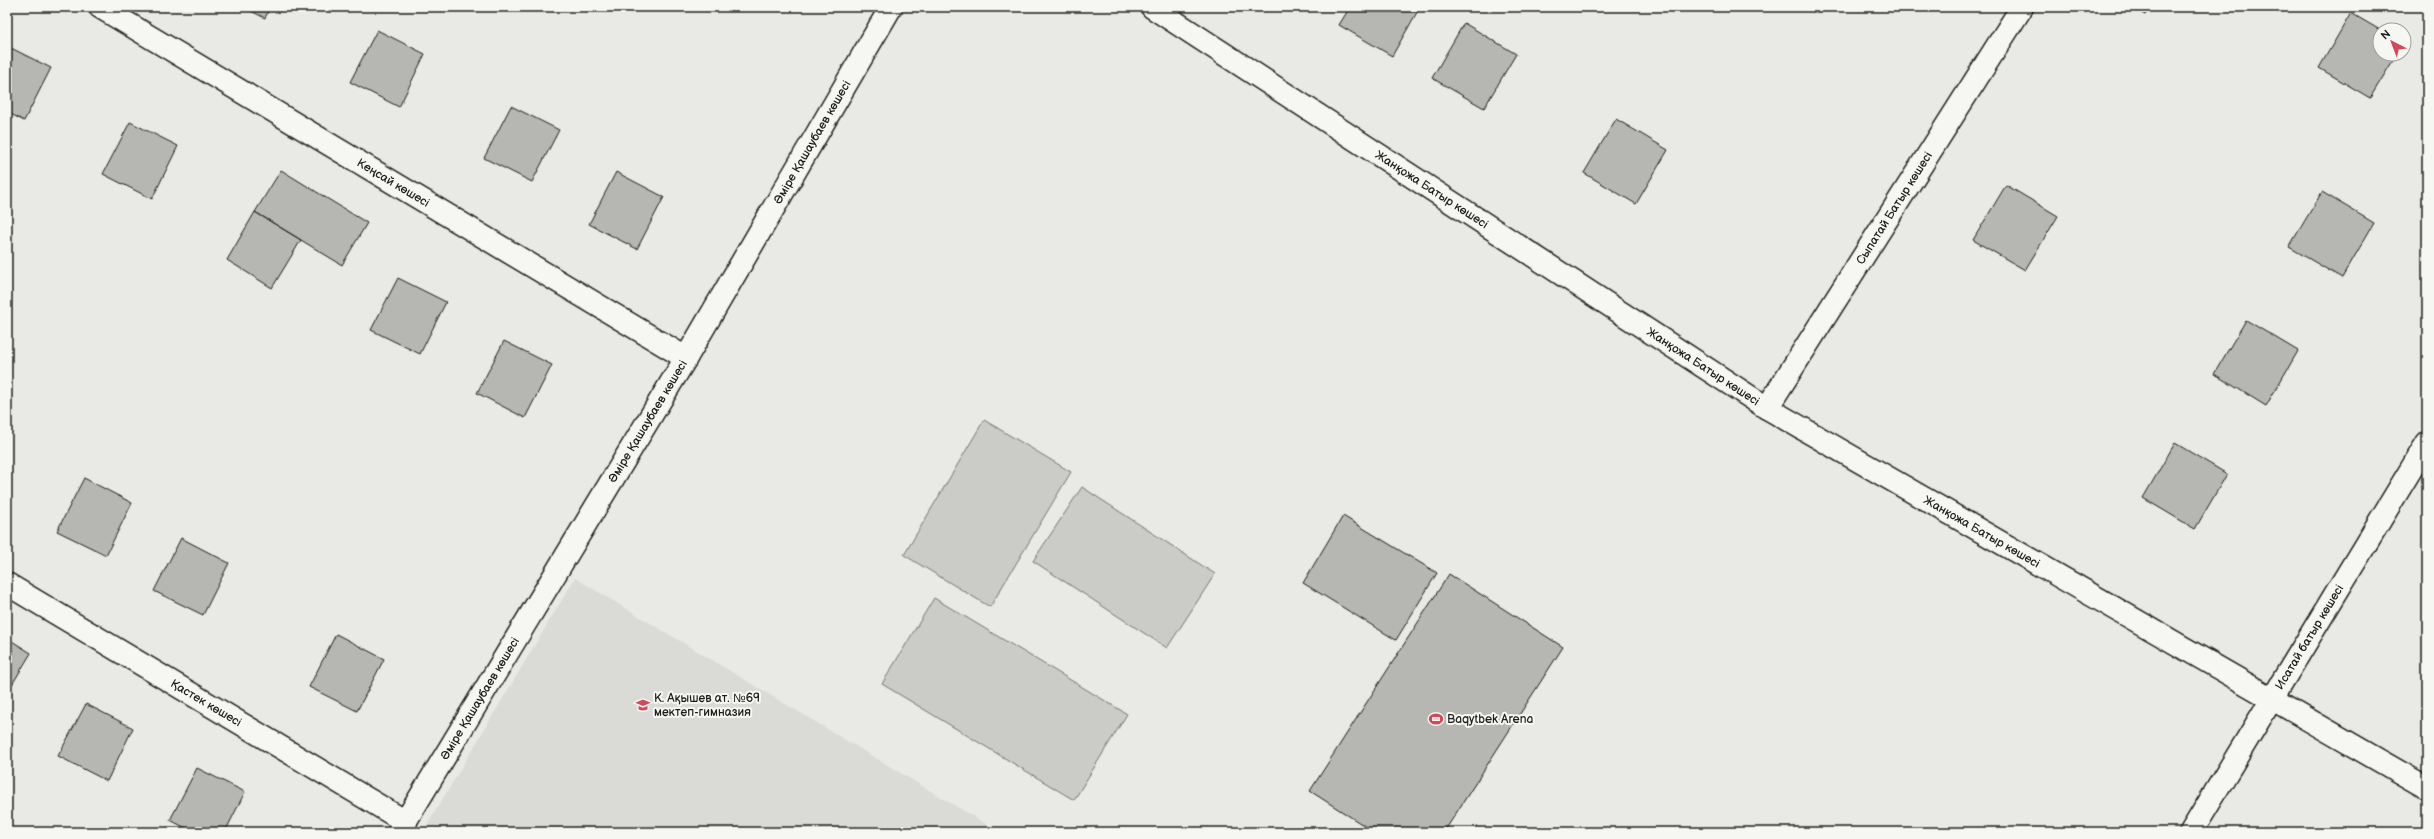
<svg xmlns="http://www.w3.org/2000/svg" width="2434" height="839" viewBox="0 0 2434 839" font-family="'Balsamiq Sans',sans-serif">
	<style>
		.built { fill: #dadad6 }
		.green { fill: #cbcbc7; stroke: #747472 }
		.building { fill: #b6b6b3; stroke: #1c1c1c }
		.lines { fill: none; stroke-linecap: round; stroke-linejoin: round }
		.minor-casing { stroke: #1c1c1c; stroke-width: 25 }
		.tertiary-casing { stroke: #1c1c1c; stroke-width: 25 }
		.minor { stroke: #f6f6f2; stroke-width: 22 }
		.tertiary { stroke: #f6f6f2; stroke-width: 22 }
		.labels { text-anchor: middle; stroke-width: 4; stroke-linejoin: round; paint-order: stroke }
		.street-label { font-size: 12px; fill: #1c1c1c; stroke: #f6f6f2 }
		.poi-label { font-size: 12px; fill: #1c1c1c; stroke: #f6f6f2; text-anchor: start }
	</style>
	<rect width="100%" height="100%" fill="#e9e9e5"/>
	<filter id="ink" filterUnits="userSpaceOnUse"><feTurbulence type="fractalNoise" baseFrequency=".025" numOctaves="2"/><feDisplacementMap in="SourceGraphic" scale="8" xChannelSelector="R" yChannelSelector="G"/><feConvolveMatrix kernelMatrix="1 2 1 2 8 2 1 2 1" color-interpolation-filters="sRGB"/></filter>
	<g filter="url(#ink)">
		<path class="built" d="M575,578l424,254h-576z"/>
		<path class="green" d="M984,420l87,52 -81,135 -86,-52z
			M1082,487l133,87 -48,74 -134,-87z
			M934,598l193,116 -53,86 -192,-116z"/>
		<path class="building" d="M243,7h27l-5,11z
			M1350,7h70l-28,49 -53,-31z
			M2131,7h19l-5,8z
			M2351,13l29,17v24h17l-27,44 -51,-30z
			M1464,23l52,31 -32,54 -52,-30z
			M377,30l48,24 -26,53 -49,-25z
			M7,46l44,22 -27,53 -17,-9z
			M511,106l48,24 -27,52 -48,-24z
			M1616,119l52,31 -32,54 -52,-31z
			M130,122l48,24 -26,53 -49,-25z
			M281,170l86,53 -25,42 -87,-53z
			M616,172l48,25 -27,52 -48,-25z
			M2006,185l52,31 -33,54 -52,-30z
			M2322,192l52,31 -32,55 -53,-31z
			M255,212l46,28 -29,48 -45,-28z
			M398,278l48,24 -26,52 -49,-24z
			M2246,320l52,31 -32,55 -52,-32z
			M504,341l48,24 -27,53 -48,-25z
			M2175,443l52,31 -32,55 -52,-31z
			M84,478l48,25 -26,52 -49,-24z
			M1343,516l94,57 -41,67 -93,-57z
			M181,538l48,25 -26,52 -49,-24z
			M1449,574l114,73 -119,185h-70l-64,-41z
			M336,634l48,25 -27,52 -48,-24z
			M7,638l24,15 -24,40z
			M86,704l47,24 -26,53 -49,-25z
			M197,768l48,24 -20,40h-31l-24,-12z"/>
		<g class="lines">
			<defs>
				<g id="minor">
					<path id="s1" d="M100,7l586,351"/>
					<path id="s2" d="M1152,7l615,401 660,380"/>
					<path id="s3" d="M1767,408l255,-401"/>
					<path id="s4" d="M7,584l399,238"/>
					<path id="s5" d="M399,832l287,-474 205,-351"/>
				</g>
				<g id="tertiary">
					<path id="s6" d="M2191,832l236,-389"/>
				</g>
			</defs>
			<use href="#minor" class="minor-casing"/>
			<use href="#tertiary" class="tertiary-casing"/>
			<use href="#minor" class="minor"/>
			<use href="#tertiary" class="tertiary"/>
		</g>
	</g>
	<defs>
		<symbol id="school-bare" viewBox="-9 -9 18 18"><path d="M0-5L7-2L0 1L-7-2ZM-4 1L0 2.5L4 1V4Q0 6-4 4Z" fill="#d1495b" stroke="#f6f6f2" stroke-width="2.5" paint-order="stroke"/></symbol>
		<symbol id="stadium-bare" viewBox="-9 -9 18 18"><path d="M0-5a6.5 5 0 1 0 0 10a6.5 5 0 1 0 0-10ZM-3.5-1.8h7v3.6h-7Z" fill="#d1495b" stroke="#f6f6f2" stroke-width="2.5" paint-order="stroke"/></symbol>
	</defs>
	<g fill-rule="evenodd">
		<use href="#school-bare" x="633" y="695" width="20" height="20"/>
		<use href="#stadium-bare" x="1426" y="709" width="20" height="20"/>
	</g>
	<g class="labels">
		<g class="street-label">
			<text dy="4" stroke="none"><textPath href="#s5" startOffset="804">Әміре Қашаубаев көшесі</textPath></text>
			<text dy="4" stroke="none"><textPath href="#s1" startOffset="342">Кеңсай көшесі</textPath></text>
			<text dy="4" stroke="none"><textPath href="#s2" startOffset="334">Жанқожа Батыр көшесі</textPath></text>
			<text dy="4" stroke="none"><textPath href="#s3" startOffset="237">Сыпатай Батыр көшесі</textPath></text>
			<text dy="4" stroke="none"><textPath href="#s2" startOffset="658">Жанқожа Батыр көшесі</textPath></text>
			<text dy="4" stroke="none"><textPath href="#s5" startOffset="480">Әміре Қашаубаев көшесі</textPath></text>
			<text dy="4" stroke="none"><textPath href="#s2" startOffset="982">Жанқожа Батыр көшесі</textPath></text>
			<text dy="4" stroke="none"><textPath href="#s6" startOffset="228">Исатай батыр көшесі</textPath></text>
			<text dy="4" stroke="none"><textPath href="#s5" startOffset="156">Әміре Қашаубаев көшесі</textPath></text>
			<text dy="4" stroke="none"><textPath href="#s4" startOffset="232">Қастек көшесі</textPath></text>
		</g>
		<g class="poi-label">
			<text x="654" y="702">К. Ақышев ат. №69<tspan x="654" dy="14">мектеп-гимназия</tspan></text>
			<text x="1447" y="723">Baqytbek Arena</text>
		</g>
	</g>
	<rect width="2434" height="839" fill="none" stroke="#f6f6f2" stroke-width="24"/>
	<rect x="12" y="12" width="2410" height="815" fill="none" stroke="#1c1c1c" stroke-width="1.5" filter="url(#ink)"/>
	<g transform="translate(2392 42) rotate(318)"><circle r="19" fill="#f6f6f2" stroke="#9f9f9c"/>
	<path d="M0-3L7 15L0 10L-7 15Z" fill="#d1495b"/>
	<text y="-6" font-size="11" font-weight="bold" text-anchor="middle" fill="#1c1c1c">N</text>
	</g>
</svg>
